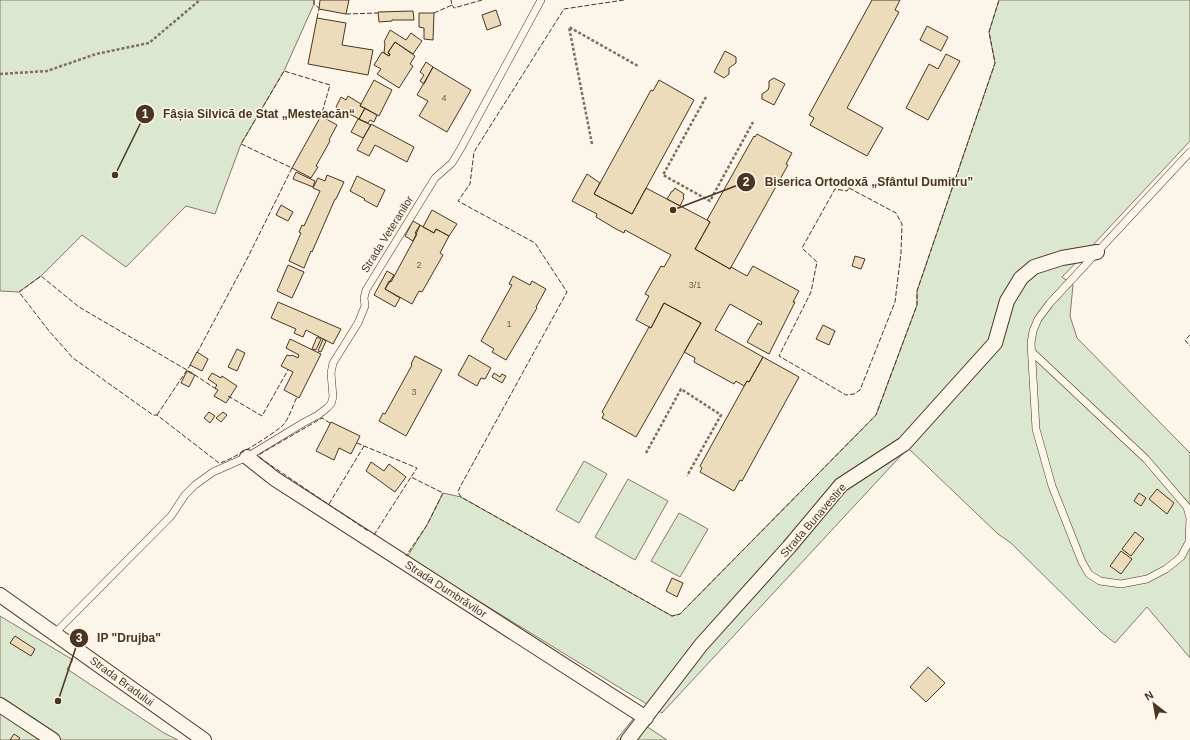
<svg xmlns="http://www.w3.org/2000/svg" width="1190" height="740" viewBox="0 0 1190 740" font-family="Helvetica,sans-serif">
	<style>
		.green { fill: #dce7d0; stroke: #887966 }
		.building { fill: #ecdcbc; stroke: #4a3520 }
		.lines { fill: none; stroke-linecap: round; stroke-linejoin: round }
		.lane-casing { stroke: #4a3520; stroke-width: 8 }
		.street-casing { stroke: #4a3520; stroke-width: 16 }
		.path { stroke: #7f6f5c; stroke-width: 2.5; stroke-dasharray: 3 2; stroke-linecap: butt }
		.lane { stroke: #fbf6e9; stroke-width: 7 }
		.street { stroke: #fbf6e9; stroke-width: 14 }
		.fence { stroke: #4a3520; stroke-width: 1; stroke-dasharray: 5 2; stroke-linecap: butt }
		.labels { text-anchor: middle; stroke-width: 3; stroke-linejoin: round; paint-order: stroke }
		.number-label { font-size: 9px; fill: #725f47 }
		.street-label { font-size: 11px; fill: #4a3520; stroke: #fbf6e9 }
		.leader { fill: none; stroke: #4a3520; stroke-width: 1.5 }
		.callout-dot { fill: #4a3520; stroke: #fbf6e9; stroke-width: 1.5 }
		.mark-label { font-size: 12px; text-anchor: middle; font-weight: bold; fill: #fff }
		.callout-label { font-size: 12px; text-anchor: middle; font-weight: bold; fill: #4a3520; stroke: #fbf6e9; stroke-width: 3; stroke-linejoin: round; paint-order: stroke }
	</style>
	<rect width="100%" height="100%" fill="#fbf6e9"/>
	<path class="green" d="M0,0h314v4l-30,67 -43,73 -26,70 -29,-8 -60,61 -44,-32 -41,41 -22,16 -19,-1z
		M999,0h191v141l-98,105 -30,31 11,8 -3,31 7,22 113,115v205l-43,-51 -32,36 -14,-11 -90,-89 -13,-9 -90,-86 -246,265 -37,-22 -218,-134 20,-32 16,-32 18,4 211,119 8,-2 196,-199 41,-110v-14l78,-228 -6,-31z
		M584,461l23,13 -28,49 -23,-13z
		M628,479l40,22 -33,59 -40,-23z
		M679,513l29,16 -28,48 -29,-16z
		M0,616l73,44 -6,9 97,64 14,7h-178z
		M634,718l33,22h-51z"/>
	<path class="building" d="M320,0h29l-3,14 -27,-5z
		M872,0h28l-5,10 4,2 -52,96 36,20 -16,28 -57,-31 4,-7 -5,-3z
		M496,10l5,15 -14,5 -5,-15z
		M413,11l1,9h-22v1l-13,1 -1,-10z
		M419,13h15l-1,27 -9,-1v-11l-5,-1z
		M317,18l29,5 -4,22 31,5 -5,25 -60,-11z
		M927,26l21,11 -7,14 -21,-11z
		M390,30l16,10 5,-7 11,8 -9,13 -18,-12 -6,9 -1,2 2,1 -1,2 -5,-3 1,-10 -1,-1z
		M395,42l20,14 -5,8 3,2 -14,22 -22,-14 4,-5 -7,-4 8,-13 7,4 1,-2 -2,-1 1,-2z
		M725,51l11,6v6l-7,5v6l-5,4 -10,-6z
		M946,54l14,7 -32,59 -22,-12 23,-44 9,5z
		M426,62l7,5 -9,17 -4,-3 4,-6 -4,-3z
		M433,67l38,23 -24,42 -28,-16 9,-15 -11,-6z
		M774,78l11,6 -11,21 -12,-6v-5l6,-4 1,-3v-6z
		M374,80l18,10 -13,26 -19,-10z
		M659,80l35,20 -62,114 -38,-20 57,-104 2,1z
		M348,96l13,8 -1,2 5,2 -6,11 -23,-12 5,-10 5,3z
		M365,108l12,7 -3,7 -4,-2 -2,3 -9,-4z
		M321,116l16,9 -8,15 1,1 -14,25 2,1 -7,11 -19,-10z
		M358,119l13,6 -8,13 -12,-6z
		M371,124l43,23 -7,15 -32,-17 -6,11 -12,-6z
		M757,134l35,19 -6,11 2,1 -58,104 -35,-20 15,-27 -3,-2 47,-84 1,1z
		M296,172l19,9 -2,6 -20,-8z
		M587,174l13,9 -6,11 38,20 14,-26 61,32 3,2 -15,27 35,20 1,-2 16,9 6,-10 46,25 -6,11h2l-26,52 -22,-12 11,-19 3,2 1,-3 -32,-18 -15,26 48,27 -14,25 -2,-1 -3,5 -8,-5 -2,3 -40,-22 1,-4 -11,-6 17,-29 -37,-20 -13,25 -15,-8 13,-24 -4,-2 16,-28 3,1 7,-12 -46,-25 -1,3 -8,-4 -20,-12 1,-3 -25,-13z
		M327,175l17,7 -8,17h-1l-23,53 -1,-1 -7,17 -15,-7 12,-28 -2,-1 3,-7 2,1 16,-35 -7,-3 5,-10 7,3z
		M357,176l28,14 -8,17 -13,-7 1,-1 -15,-8z
		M675,188l9,6 -1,3 1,1 -4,8 -13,-7 5,-8h1z
		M281,205l12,7 -5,9 -12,-6z
		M432,210l25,14 -8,12 -13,-7 -2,4 -11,-6z
		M413,221l7,4 -7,16 -8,-5z
		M420,225l14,8 2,-4 13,7 -9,17 3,2 -21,37 -3,-1 -7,13 -27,-15 4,-8 2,1 26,-48 -2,-1z
		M855,256l10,3 -4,10 -9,-3z
		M288,265l16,7 -12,26 -15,-7z
		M387,271l7,4 -9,14 15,9 -5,9 -21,-12z
		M513,276l17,9 2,-4 14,8 -10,18 1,1 -31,52 -14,-8 2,-3 -13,-8 31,-56 -3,-1z
		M278,302l63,27 -8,15 -27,-14 -3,7 -9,-4 2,-4 -25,-11z
		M664,303l37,20 -65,114 -34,-19 2,-4 -2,-2 47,-85 2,1z
		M823,325l12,6 -6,14 -13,-6z
		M317,337l4,2 -5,11 -4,-1z
		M290,339l31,15 -22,44 -15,-8 9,-18 -12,-6 6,-11 4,1 1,-1 6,3 1,-3 -13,-7z
		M323,339l3,2 -5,11 -3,-1z
		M237,349l8,4 -8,18 -9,-4z
		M197,352l11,7 -6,12 -12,-6z
		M469,355l22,13 -6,11 -4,-1 -4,8 -19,-11z
		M415,356l27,14 -36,66 -27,-15 4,-8 2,1 27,-49 -1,-1z
		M763,357l36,20 -57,104 -2,-1 -6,11 -34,-19 2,-4 -2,-2 47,-85 2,1z
		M187,371l8,4 -6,12 -8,-4z
		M212,373l9,5 1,-2 15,10 -11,17 -12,-7 4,-6 -3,-2 2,-3 -9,-6z
		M494,373l6,4 2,-3 4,2 -4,7 -10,-6z
		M209,412l6,4 -5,7 -6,-5z
		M223,412l4,3 -6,7 -5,-4z
		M331,422l29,14 -9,18 -12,-6 -5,12 -18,-9z
		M371,462l13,9 5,-7 17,13 -11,15 -29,-21z
		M1157,489l17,14 -7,11 -18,-15z
		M1139,493l7,5 -5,8 -7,-5z
		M1135,532l9,7 -13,17 -9,-7z
		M1121,551l11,8 -11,15 -11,-8z
		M672,578l11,5 -6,14 -11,-6z
		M15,636l20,13 -4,7 -21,-13z
		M928,667l17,16 -19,19 -16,-15z
		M14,734l6,4 -2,2h-8z"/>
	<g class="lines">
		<defs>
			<path id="lane" d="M1032,352l114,107 41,48 3,11 -1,24 -8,15 -15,12 -19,10 -26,5 -21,-3 -11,-7 -7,-12 -30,-76 -16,-57 -5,-86 2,-12 5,-12 12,-16 140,-151
				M55,633l116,-117 14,-21 10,-10 18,-13 34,-15 56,-34 15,-8 9,-7 4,-4 2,-7 -2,-24 2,-10 25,-40 7,-17 -1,-8 2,-8 69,-112 17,-15 9,-15 80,-148"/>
			<path id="street" d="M247,457l28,22 371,239
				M0,595l204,145
				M0,705l53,35
				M628,740l73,-95 88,-98 52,-62 63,-41 91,-101 12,-42 14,-23 13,-11 28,-9 35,-6"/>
		</defs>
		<use href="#lane" class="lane-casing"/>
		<use href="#street" class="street-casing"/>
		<path class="path" d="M0,74l47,-3 49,-17 53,-11 51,-43
			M706,97l-43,78 47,26 43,-79
			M592,144l-23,-117 69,39
			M646,453l35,-64 40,26 -34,61"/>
		<use href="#lane" class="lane"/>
		<use href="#street" class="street"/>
		<path class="fence" d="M314,0v4l5,4
			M624,0l-60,9 -90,143 -4,32 -12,17 77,42 32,49 -107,195 -2,5 3,5 211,119 8,-2 196,-199 41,-110v-14l78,-228 -6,-31 10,-32
			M452,5l2,3 28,-8
			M434,13l18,-8 -1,-5
			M346,14l32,-1
			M317,18l2,-9
			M849,188l47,25 6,11 -1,29 -6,49 -35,88 -6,4 -8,1 -67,-39 32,-64 6,-30 -15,-14 33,-59 12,2z
			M1190,335l-5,5 5,6
			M197,353l49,-92 46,-93 -51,-24 43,-73 46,14 -9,31
			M216,389l-24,-16 -113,-66 -38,-31 -22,16 30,39 24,27 80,57h4l62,48c8,0 58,-31 64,-38 6,-6 10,-20 14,-28
			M228,396l34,20 26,-46
			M157,415l34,-51
			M330,423l-8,-5 -62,36v4l108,73
			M357,443l60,25 -6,9 32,16 -16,32 -21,31
			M329,504l35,-58
			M374,535l37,-58"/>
	</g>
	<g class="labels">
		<g class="number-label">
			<text x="444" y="101">4</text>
			<text x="419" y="268">2</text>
			<text x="695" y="288">3/1</text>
			<text x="509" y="327">1</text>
			<text x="414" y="395">3</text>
		</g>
		<g class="street-label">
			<text transform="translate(387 234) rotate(-58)" y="4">Strada Veteranilor</text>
			<text transform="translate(813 520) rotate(-49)" y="4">Strada Bunavestire</text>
			<text transform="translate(446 589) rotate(33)" y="4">Strada Dumbrăvilor</text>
			<text transform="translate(122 681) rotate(36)" y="4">Strada Bradului</text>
		</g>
	</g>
	<path class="leader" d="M115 175L145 114M673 210L746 182M58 701L79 638"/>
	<g class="callout-dot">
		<circle cx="115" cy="175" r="4"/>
		<circle cx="673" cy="210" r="4"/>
		<circle cx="58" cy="701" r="4"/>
		<circle cx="145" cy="114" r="10"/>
		<circle cx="746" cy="182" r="10"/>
		<circle cx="79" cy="638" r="10"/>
	</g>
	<g class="mark-label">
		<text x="145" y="118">1</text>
		<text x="746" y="186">2</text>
		<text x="79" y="642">3</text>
	</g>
	<g class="callout-label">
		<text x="259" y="118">Fâșia Silvică de Stat „Mesteacăn“</text>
		<text x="869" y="186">Biserica Ortodoxă „Sfântul Dumitru”</text>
		<text x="129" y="642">IP "Drujba"</text>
	</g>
	<g transform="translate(1154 704) rotate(329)" stroke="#fbf6e9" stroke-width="3" paint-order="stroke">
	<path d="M0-3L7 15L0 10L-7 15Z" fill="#4a3520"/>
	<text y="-6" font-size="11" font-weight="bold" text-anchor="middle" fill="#4a3520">N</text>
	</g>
</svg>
